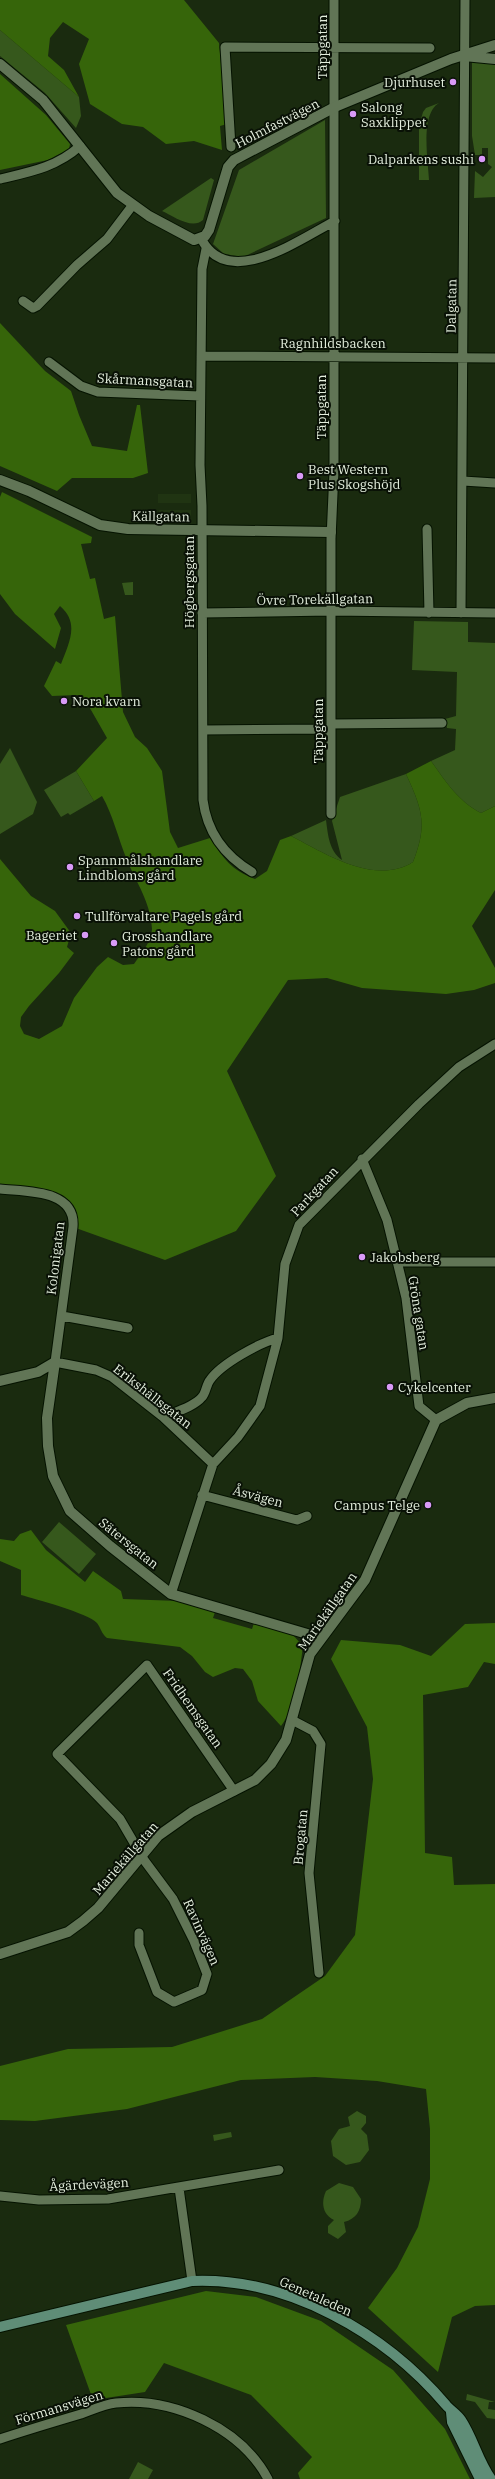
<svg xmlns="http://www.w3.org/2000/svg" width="495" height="2479" viewBox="0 0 495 2479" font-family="'IBM Plex Serif',serif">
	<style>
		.built { fill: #203412 }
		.green { fill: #36581c }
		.forest { fill: #36650a }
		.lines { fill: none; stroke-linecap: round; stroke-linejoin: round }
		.minor-casing { stroke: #051300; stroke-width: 11 }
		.tertiary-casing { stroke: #051300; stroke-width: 12 }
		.secondary-casing { stroke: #051300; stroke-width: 12 }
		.minor { stroke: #617556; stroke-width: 9 }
		.tertiary { stroke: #617556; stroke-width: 10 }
		.secondary { stroke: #5f8d77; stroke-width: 10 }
		.poi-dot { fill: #d99af7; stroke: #091106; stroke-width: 1.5 }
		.labels { text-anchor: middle; stroke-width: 4; stroke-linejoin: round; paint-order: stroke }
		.street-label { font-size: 13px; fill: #e4efde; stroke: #091106 }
		.poi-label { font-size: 13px; fill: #e4efde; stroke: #091106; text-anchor: start }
	</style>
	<rect width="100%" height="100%" fill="#1a2b0f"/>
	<path class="built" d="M158,494h33v9h-33z
		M159,510h32v10h-32z"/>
	<path class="green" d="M0,30l79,67 2,19 -5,12 -31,-35 -45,-37z
		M472,62l23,1v134l-21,1 1,-27 8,6 9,-10 -4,-3v-16h-6v7h-7l-3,-19z
		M439,103c-19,11 -11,57 -10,77h-10v-54l4,-14 3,-4z
		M325,120l1,98 -83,39 -19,-3 -11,-10 26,-74z
		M211,178l3,2 -11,40c-11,10 -30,-4 -41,-9z
		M133,582v13h-8l-3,-12z
		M414,621l54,1v20l27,1v163l-14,7c-23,-12 -35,-31 -50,-52l24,-11 1,-21 -9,-1 -2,-9 11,-3 1,-44 -45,-2z
		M10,748l27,54 -4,12 -33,20v-70z
		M76,771l18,30 -24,14 -2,-2 -7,4 -17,-27z
		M406,774c16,35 22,50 7,88 -38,24 -87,-8 -122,-26l35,-16c2,15 3,31 16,40l-10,-39 8,-24z
		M59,1522l37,32 -17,20 -37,-32z
		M357,2111l9,5v7l-5,6 6,6 2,15 -9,12 -14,3 -13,-9 -2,-15 8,-12 11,-3 -2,-9z
		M231,2132l1,5 -18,4 -1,-6z
		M339,2183l14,4 8,12c0,12 -5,20 -17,23l2,10 -8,7 -10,-6v-7l6,-6c-12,-6 -13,-18 -8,-29z
		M467,2394l28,8h-6l-1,7 7,1v9l-8,-1 -12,-16 -9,-2z
		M138,2462l15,8 -5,9h-19z"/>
	<path class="forest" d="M0,0h184l35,43 8,81 -7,2 2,24 -28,-9 -28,3 -23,-17 -21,-3 -32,-20 -11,-40 10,-25 -26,-17 -13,16 -2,18 16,14 15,27 -79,-67z
		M0,74l46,41 24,29 -1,5 -21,11 -48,10z
		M0,323l45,48 26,20 8,24 13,31 35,5 10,-46h3l8,68 -15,5h-61l-15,13 -57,-25z
		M2,492l90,45 -1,6 -10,1 9,35 5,-1 9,41 11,-3 8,96 12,25 12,11 15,23 8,61 8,16 32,-10c15,22 20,31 45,41l12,-8 13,-31 11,-4c35,18 84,50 122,26 15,-38 9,-53 -7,-88l25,-13c15,21 27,40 50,52l14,-7v84l-23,36 23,42v15l-21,7 -28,4 -84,-6 -35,-10 -39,2 -61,91 49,105 -40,55 -71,29 -92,-33 1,-8 -22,-23 -52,-7v-330l31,37 24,15 16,22 -4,14 7,6 -15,20 -30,33 -8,11 -1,9 4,8 15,5 23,-13 12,-28 23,-31 11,-10 15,8 11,-1c7,-10 18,-23 18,-35 -1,-26 -16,-47 -25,-69 -9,-22 -14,-45 -25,-64l-8,5 -18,-30 31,-33 -20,-35 -10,-8 -25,1 -8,-10 12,-25 5,3c8,-21 19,-41 -1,-58l-6,8 7,14 -6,21 -40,-35 -15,-20v-97z
		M31,1530l15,20 39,32 8,-11 28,20 2,8 56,2 37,8 -3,9 39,11 3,-9 37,14 11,12c-3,23 -7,61 -22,80l-23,-25 -6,-20 -9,-12 -8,-1 -22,9 -8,-5 -13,-16 -12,-9 -73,-9c-6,-5 -6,-10 -10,-15 -9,-10 -62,-24 -76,-28v-25l-21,-9v-22l14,2 6,-7z
		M495,1623v41l-11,-2 -16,25 -45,8 2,158 27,4 2,28 41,-1v421l-20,1 -23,11 -14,55 -70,-64 29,-40 21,-41 12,-48v-50l-4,-40 -49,-8 -62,-4 -74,3 -114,29 -92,12 -35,-1v-54l68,-17 104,-2 90,-28 63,-43 30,-41 18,-156 -6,-52 -36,-68 10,-19 59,5 31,11 34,-32z
		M206,2291l50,6 65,24 72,49 52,59 25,50h-170l-2,-6 14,-16 -61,-62 -87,-32 -19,29 -52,8 -27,-75z"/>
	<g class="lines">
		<defs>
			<path id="minor" d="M231,147l-6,-100 205,1
				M0,179c30,-7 57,-12 80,-33
				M201,238c26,54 99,1 134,-17
				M206,249l-4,20 -2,196 2,41 1,294c4,32 22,56 49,72
				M23,301l10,7 4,-2 40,-41 30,-26 25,-33
				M201,356l294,2
				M49,362l32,24 17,6 102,4
				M463,481l32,2
				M427,529l2,84
				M202,613l129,-2 164,2
				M461,613l4,-613
				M331,724l111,-1
				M203,730l128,-1
				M331,814v-275l3,-68v-471
				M362,1159l25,61 19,78 13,108 17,14
				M0,1189c26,3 76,0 73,38l-18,135 41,8 16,7 51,40 50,47
				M397,1262h98
				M62,1316l66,12
				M163,1417c12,-5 31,-10 39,-20 4,-4 4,-12 8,-17 11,-16 49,-37 68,-42
				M202,1495l95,25 10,-4
				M171,1594l42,-130 25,-27 22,-31 18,-68 7,-74 14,-39 120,-121 40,-37 36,-23
				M292,1720l21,11 8,13 -12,129 10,100
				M139,1933v12l18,47 17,10 28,-12 5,-16 -13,-33 -21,-42 -29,-39 -24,-41 -63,-65 90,-89 87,126
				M179,2188l13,93
				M0,2196l39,4 69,-1 171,-29
				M0,2439c27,-9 54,-17 81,-25 11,-4 24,-10 35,-11 57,-6 125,25 152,76"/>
			<path id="tertiary" d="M464,56l31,3
				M0,64l43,36 74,93 32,23 45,24 11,-4 4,-6 19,-63 6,-7 101,-53 116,-48 44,-14
				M0,480l29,11 71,34 28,4 203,3
				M55,1362l-8,56 1,28 5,30 17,35 40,35 61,48 150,44
				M0,1381l38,-9 17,-10
				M0,1954l68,-22 15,-11 15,-13 60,-72 34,-24 63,-32 16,-16 15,-24 24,-86 55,-74 71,-160 31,-17 28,-5"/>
			<path id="secondary" d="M0,2327l192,-46c96,-4 193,52 254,124 4,5 11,9 15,15 12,18 17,41 30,59
				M451,2412l1,10 28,57"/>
		</defs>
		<use href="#minor" class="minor-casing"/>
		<use href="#tertiary" class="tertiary-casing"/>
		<use href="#secondary" class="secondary-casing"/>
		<use href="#minor" class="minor"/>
		<use href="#tertiary" class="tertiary"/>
		<use href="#secondary" class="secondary"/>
	</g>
	<g class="poi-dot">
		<circle cx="453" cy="82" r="4"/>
		<circle cx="353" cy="114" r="4"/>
		<circle cx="482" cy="159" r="4"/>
		<circle cx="300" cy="476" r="4"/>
		<circle cx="64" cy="701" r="4"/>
		<circle cx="70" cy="867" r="4"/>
		<circle cx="77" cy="916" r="4"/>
		<circle cx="85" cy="935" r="4"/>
		<circle cx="114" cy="943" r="4"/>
		<circle cx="362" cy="1257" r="4"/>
		<circle cx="390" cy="1387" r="4"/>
		<circle cx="428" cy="1505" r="4"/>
	</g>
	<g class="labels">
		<g class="street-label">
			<text transform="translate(322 47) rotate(-90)" y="5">Täppgatan</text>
			<text transform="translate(277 123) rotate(-27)" y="5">Holmfastvägen</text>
			<text transform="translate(451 306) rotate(-89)" y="5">Dalgatan</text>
			<text x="333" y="348">Ragnhildsbacken</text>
			<text transform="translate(145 380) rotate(3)" y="5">Skårmansgatan</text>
			<text transform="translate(321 407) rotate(-90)" y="5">Täppgatan</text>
			<text transform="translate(161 516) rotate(1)" y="5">Källgatan</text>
			<text transform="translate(189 582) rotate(-90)" y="5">Högbergsgatan</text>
			<text transform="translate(315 599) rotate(-1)" y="5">Övre Torekällgatan</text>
			<text transform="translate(318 731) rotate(-90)" y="5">Täppgatan</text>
			<text transform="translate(314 1191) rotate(-47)" y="5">Parkgatan</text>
			<text transform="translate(55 1258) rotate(-83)" y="5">Kolonigatan</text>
			<text transform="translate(419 1313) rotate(81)" y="5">Gröna gatan</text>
			<text transform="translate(153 1396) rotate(38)" y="5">Erikshällsgatan</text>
			<text transform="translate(258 1496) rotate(15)" y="5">Åsvägen</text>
			<text transform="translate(129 1543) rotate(39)" y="5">Sätersgatan</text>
			<text transform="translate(327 1611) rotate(-55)" y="5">Mariekällgatan</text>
			<text transform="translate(193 1708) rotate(55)" y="5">Fridhemsgatan</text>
			<text transform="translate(300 1837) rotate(-85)" y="5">Brogatan</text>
			<text transform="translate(125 1858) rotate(-49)" y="5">Mariekällgatan</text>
			<text transform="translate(202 1932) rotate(66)" y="5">Ravinvägen</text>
			<text transform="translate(89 2184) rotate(-3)" y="5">Ågärdevägen</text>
			<text transform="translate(316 2296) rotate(24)" y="5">Genetaleden</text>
			<text transform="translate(59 2407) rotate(-17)" y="5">Förmansvägen</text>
		</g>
		<g class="poi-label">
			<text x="445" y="87" text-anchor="end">Djurhuset</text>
			<text x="361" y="112">Salong<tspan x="361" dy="15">Saxklippet</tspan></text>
			<text x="474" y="164" text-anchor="end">Dalparkens sushi</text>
			<text x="308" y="474">Best Western<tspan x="308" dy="15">Plus Skogshöjd</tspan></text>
			<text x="72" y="706">Nora kvarn</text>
			<text x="78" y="865">Spannmålshandlare<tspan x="78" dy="15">Lindbloms gård</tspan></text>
			<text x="85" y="921">Tullförvaltare Pagels gård</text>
			<text x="77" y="940" text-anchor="end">Bageriet</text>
			<text x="122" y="941">Grosshandlare<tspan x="122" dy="15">Patons gård</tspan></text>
			<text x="370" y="1262">Jakobsberg</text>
			<text x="398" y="1392">Cykelcenter</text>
			<text x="420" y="1510" text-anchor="end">Campus Telge</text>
		</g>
	</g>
</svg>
